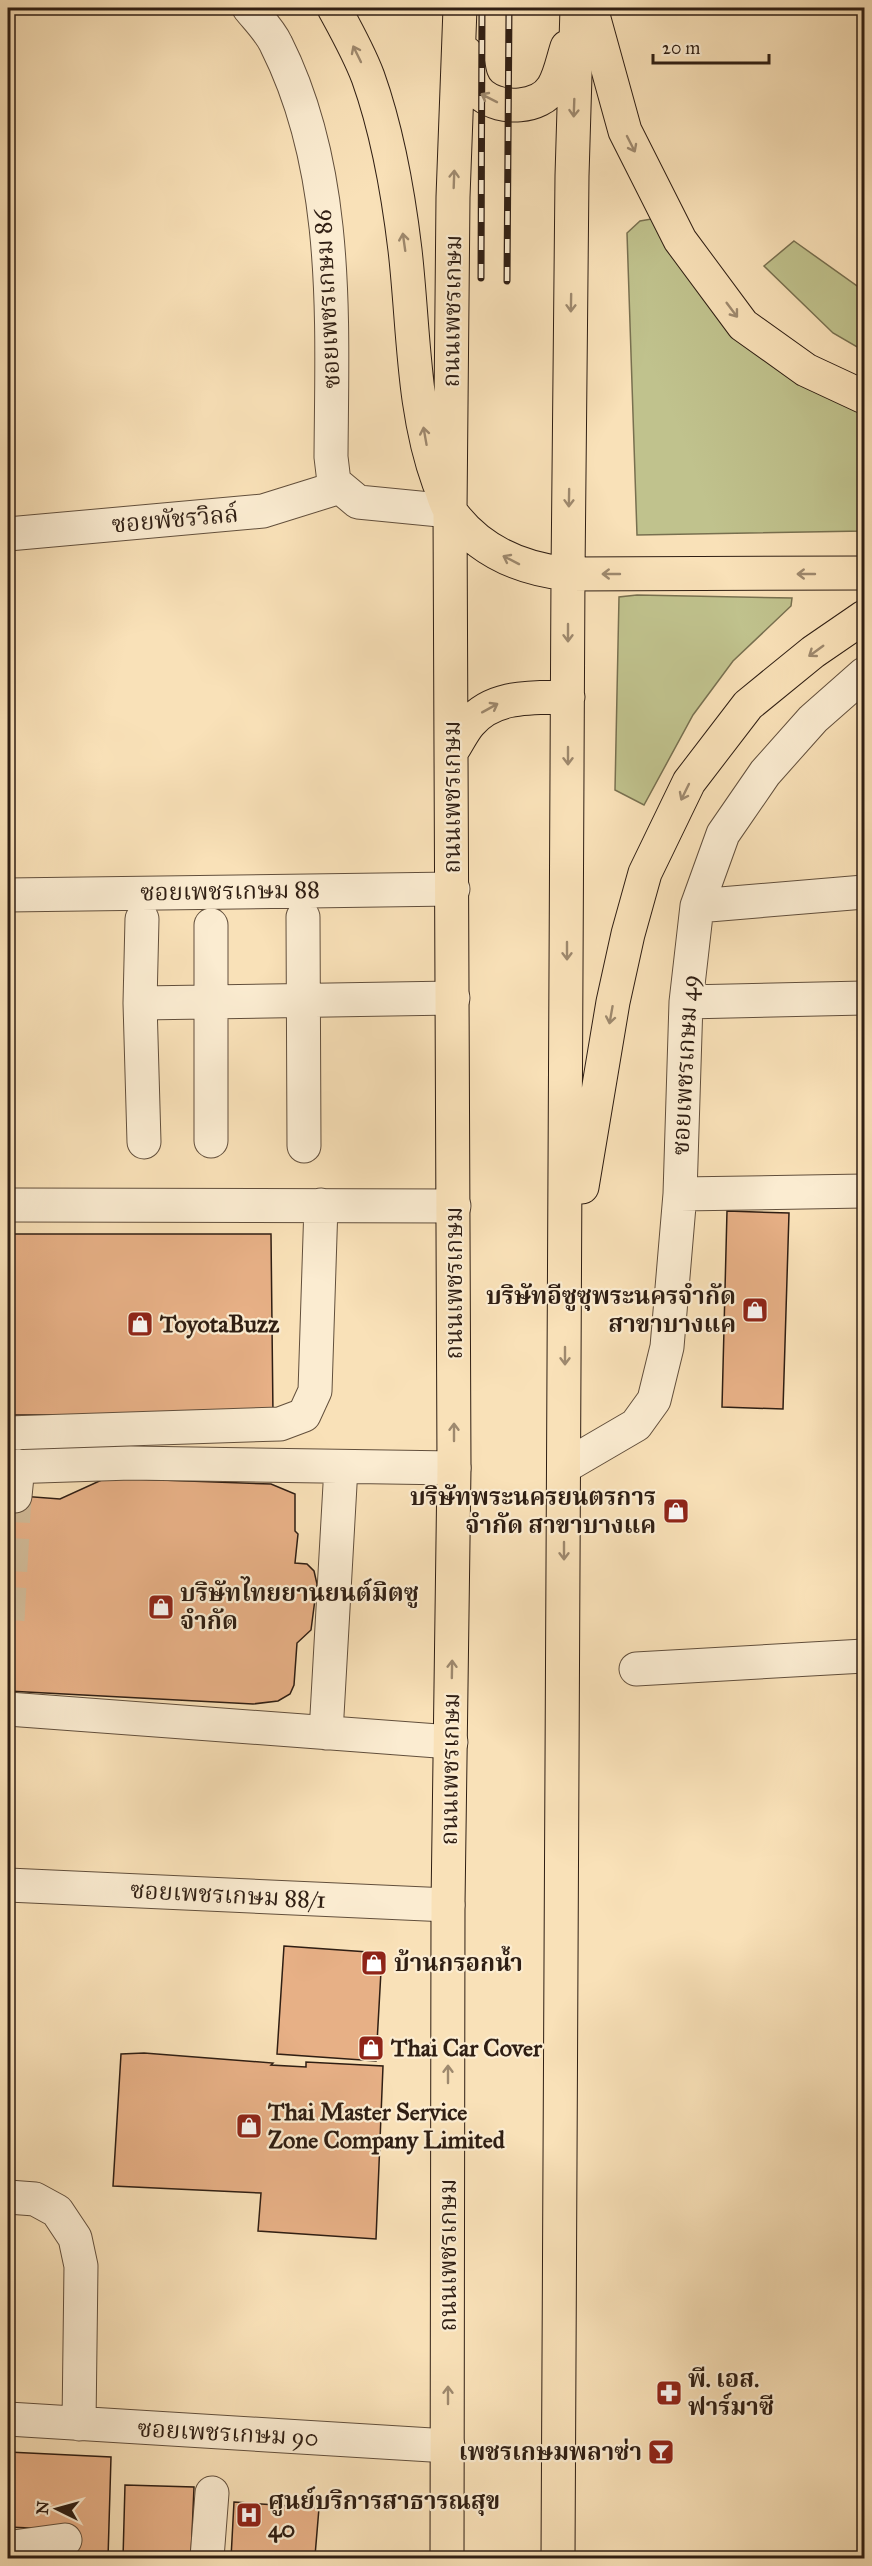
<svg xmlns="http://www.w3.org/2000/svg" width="872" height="2566" viewBox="0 0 872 2566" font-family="'IM FELL Great Primer','Noto Serif Thai',serif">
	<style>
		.green { fill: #c0c28d; stroke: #787050; stroke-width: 1.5 }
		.building { fill: #e7b086; stroke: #2f1e13; stroke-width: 1.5 }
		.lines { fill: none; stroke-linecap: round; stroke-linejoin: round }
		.minor-tunnel { stroke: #d1ba97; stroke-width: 33; stroke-dasharray: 33 16; stroke-linecap: butt }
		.minor-casing { stroke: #624f3c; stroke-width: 35 }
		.major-casing { stroke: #2f1e13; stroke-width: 35 }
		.highway-casing { stroke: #2f1e13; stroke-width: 35 }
		.minor { stroke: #fbecd1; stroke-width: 33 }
		.major { stroke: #f9e1b8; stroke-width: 33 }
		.highway { stroke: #f9e1b8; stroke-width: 33 }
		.rail-casing { stroke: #2f1e13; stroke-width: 7 }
		.rail { stroke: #fbecd1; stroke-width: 4.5; stroke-dasharray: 14; stroke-linecap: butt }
		.oneway { stroke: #9e896e }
		.labels { text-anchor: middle; stroke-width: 4.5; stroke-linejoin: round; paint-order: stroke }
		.street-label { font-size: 24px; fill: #2f1e13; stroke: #fbecd1 }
		.poi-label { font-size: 24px; font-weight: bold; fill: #2f1e13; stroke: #fbecd1; text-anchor: start }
	</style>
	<rect width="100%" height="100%" fill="#f9e1b8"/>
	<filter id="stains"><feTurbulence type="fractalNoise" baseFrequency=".00333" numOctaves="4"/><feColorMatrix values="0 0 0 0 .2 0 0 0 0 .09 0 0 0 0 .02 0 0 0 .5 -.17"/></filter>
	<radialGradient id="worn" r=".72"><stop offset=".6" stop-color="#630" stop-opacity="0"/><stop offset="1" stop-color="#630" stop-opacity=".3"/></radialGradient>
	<path class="green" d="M657,218l16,26 191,168v119l-227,4 -10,-302 13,-12z
		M794,241l70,50v60l-31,-18 -69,-67z
		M637,595l155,3 -1,8 -58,55 -40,54 -49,90 -29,-15 4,-193z"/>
	<path class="building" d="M727,1211l62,2 -6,196 -61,-2z
		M8,1234h263l2,181h-265z
		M106,1478l165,6 24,10v37l3,3 -3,29 12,1 7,7 3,13 -6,46 -14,13 -3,42 -4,9 -12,7 -25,3 -245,-13v-196l52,4z
		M284,1946l98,7 -6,108 -99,-7z
		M144,2053l129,10 -2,2 35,2v-5l77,4 -7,173 -118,-8 3,-38 -148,-7 8,-132z
		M8,2452l103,5 -3,101h-35l1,-28 -66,-3z
		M125,2485l69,2 -3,71h-68z
		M234,2502l85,6 -4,48 27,2h-111z"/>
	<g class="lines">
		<path class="minor-tunnel" d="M8,1620l7,-124"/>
		<defs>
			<path id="minor" d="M249,8c9,11 21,23 27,36 64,127 56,275 55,413l3,25 24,20 92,9
				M8,534l255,-23 77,-24
				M8,895l445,-6
				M697,906l167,-14
				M303,917l1,229
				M142,919l-2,84 4,139
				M686,1002l178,-4
				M140,1003l313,-5
				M211,1141v-216
				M680,1194l184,-3
				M8,1205l446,1
				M8,1433l272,-9 24,-9 11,-24 6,-186
				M8,1467l123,-4 323,5
				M564,1467l72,-42 18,-25 13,-53 13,-153 6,-192 11,-96 26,-72 42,-61 48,-54 51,-45
				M15,1496l3,-30
				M636,1669l228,-13
				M8,1709l443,33
				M326,1733l15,-266
				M8,1885l440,20
				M8,2197l27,2 22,12 18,27 6,28 -2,158
				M8,2419l440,27
				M8,2551l5,-4 52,-7
				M207,2558l5,-65"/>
			<path id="major" d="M334,8c12,22 25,45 34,69 20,56 30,114 37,173 9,78 7,159 34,233 4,9 6,21 12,29 28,39 71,57 117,62l296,-1
				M466,53c3,15 3,32 16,42 19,15 58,14 71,-8 7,-11 10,-28 14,-40
				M452,751c6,-9 11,-20 18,-28 24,-29 64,-25 98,-26
				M582,1187l31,-185 15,-68 17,-61 44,-91 59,-77 65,-53 51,-35
				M447,2558l1,-653 6,-437 -4,-957 3,-314 7,-189
				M558,2558l10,-1984 4,-398 5,-168"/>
			<path id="highway" d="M591,8l34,123 55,109 63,85 63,45 58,27"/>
		</defs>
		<use href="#minor" class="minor-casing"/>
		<use href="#major" class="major-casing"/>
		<use href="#highway" class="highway-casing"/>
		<use href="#minor" class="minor"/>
		<use href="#major" class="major"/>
		<use href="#highway" class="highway"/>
		<defs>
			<path id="rail" d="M481,278l1,-270
				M507,281l2,-273"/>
		</defs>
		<use href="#rail" class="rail-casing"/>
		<use href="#rail" class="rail"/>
	</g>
	<defs><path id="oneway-shaft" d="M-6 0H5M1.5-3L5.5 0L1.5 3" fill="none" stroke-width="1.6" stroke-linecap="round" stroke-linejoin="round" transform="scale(1.5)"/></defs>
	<g class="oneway">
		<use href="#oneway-shaft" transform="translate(357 54) rotate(-116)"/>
		<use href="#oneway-shaft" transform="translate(489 98) rotate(-153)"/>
		<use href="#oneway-shaft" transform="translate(574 108) rotate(92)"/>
		<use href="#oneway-shaft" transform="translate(631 144) rotate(63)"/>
		<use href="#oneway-shaft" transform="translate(454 179) rotate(-88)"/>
		<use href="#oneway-shaft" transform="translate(404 242) rotate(-98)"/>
		<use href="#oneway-shaft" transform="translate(571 303) rotate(91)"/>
		<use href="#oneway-shaft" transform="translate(732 310) rotate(53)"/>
		<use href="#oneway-shaft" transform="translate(425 436) rotate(-100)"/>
		<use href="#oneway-shaft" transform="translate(569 498) rotate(91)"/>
		<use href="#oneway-shaft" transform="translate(511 560) rotate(-153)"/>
		<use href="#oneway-shaft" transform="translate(611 574) rotate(180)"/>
		<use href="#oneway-shaft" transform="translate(806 574) rotate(180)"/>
		<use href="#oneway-shaft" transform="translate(568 633) rotate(90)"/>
		<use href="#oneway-shaft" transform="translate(816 651) rotate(144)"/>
		<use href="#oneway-shaft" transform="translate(490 708) rotate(-29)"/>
		<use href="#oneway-shaft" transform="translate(568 756) rotate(90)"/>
		<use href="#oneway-shaft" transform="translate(685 792) rotate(116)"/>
		<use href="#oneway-shaft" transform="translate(567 951) rotate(90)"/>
		<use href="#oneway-shaft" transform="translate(611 1015) rotate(100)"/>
		<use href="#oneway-shaft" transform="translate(565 1356) rotate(90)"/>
		<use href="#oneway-shaft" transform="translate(454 1432) rotate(-90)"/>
		<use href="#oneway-shaft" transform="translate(564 1551) rotate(90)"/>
		<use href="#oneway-shaft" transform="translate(452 1669) rotate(-89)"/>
		<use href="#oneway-shaft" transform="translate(448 2074) rotate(-90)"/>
		<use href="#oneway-shaft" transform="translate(448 2395) rotate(-90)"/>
	</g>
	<defs>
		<symbol id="shop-square" viewBox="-11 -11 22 22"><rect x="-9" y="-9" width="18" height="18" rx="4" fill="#8f2418" stroke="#fbecd1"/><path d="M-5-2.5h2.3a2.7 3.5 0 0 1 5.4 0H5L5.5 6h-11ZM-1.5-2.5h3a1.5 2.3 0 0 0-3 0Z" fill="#fff"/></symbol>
		<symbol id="pharmacy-square" viewBox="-11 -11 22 22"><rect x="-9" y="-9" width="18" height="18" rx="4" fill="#8f2418" stroke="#fbecd1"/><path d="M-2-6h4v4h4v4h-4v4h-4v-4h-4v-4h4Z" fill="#fff"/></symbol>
		<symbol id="bar-square" viewBox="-11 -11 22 22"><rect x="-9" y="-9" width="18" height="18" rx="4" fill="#8f2418" stroke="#fbecd1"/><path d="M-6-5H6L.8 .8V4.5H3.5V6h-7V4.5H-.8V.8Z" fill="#fff"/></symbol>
		<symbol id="hospital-square" viewBox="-11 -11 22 22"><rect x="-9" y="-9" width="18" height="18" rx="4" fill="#8f2418" stroke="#fbecd1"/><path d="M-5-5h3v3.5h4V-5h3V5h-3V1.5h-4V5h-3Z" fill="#fff"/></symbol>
	</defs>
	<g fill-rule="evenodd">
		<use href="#shop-square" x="740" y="1295" width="30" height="30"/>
		<use href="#shop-square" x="125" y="1309" width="30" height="30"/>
		<use href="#shop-square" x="661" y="1496" width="30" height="30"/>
		<use href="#shop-square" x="146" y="1592" width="30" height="30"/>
		<use href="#shop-square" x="359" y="1948" width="30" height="30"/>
		<use href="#shop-square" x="356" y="2033" width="30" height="30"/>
		<use href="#shop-square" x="234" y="2111" width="30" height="30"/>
		<use href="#pharmacy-square" x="654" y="2378" width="30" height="30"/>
		<use href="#bar-square" x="646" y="2437" width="30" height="30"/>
		<use href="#hospital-square" x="234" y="2500" width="30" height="30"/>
	</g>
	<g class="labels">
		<g class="street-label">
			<text transform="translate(327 299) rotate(-93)" y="8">ซอยเพชรเกษม 86</text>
			<text transform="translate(452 311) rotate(-89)" y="8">ถนนเพชรเกษม</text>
			<text transform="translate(175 519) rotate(-5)" y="8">ซอยพัชรวิลล์</text>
			<text transform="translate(452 797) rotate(-90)" y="8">ถนนเพชรเกษม</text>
			<text transform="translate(230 891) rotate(-1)" y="8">ซอยเพชรเกษม 88</text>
			<text transform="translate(685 1065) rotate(-87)" y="8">ซอยเพชรเกษม 49</text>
			<text transform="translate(454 1283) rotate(-90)" y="8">ถนนเพชรเกษม</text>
			<text transform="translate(450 1769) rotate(-89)" y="8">ถนนเพชรเกษม</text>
			<text transform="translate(228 1895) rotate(3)" y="8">ซอยเพชรเกษม 88/1</text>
			<text transform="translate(448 2255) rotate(-90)" y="8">ถนนเพชรเกษม</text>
			<text transform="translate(228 2433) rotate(3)" y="8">ซอยเพชรเกษม 90</text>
		</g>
		<g class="poi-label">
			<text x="736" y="1304" text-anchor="end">บริษัทอีซูซุพระนครจำกัด<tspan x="736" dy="28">สาขาบางแค</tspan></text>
			<text x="160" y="1332">ToyotaBuzz</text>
			<text x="656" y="1505" text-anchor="end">บริษัทพระนครยนตรการ<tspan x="656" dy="28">จำกัด สาขาบางแค</tspan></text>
			<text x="180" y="1601">บริษัทไทยยานยนต์มิตซู<tspan x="180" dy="28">จำกัด</tspan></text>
			<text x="394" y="1971">บ้านกรอกน้ำ</text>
			<text x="391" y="2056">Thai Car Cover</text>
			<text x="268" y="2120">Thai Master Service<tspan x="268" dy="28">Zone Company Limited</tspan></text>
			<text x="688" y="2387">พี. เอส.<tspan x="688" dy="28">ฟาร์มาซี</tspan></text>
			<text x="642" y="2460" text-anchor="end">เพชรเกษมพลาซ่า</text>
			<text x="268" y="2509">ศูนย์บริการสาธารณสุข<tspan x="268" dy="28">40</tspan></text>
		</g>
	</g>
	<rect width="872" height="2566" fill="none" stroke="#f9e1b8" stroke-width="30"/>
	<rect x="9" y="9" width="854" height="2548" fill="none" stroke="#2f1e13" stroke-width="3"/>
	<rect x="15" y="15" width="842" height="2536" fill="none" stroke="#2f1e13" stroke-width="1.5"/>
	<g transform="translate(57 2509) rotate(275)" stroke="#fbecd1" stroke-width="4.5" paint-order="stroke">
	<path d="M0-4.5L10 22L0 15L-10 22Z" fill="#2f1e13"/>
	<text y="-9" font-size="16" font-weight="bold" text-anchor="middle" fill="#2f1e13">N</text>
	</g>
	<path d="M653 54v9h116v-9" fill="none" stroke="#2f1e13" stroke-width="3"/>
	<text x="662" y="54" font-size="18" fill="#2f1e13" stroke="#fbecd1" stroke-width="4.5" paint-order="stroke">20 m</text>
	<rect width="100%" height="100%" filter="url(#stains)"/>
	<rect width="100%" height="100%" fill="url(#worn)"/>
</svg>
